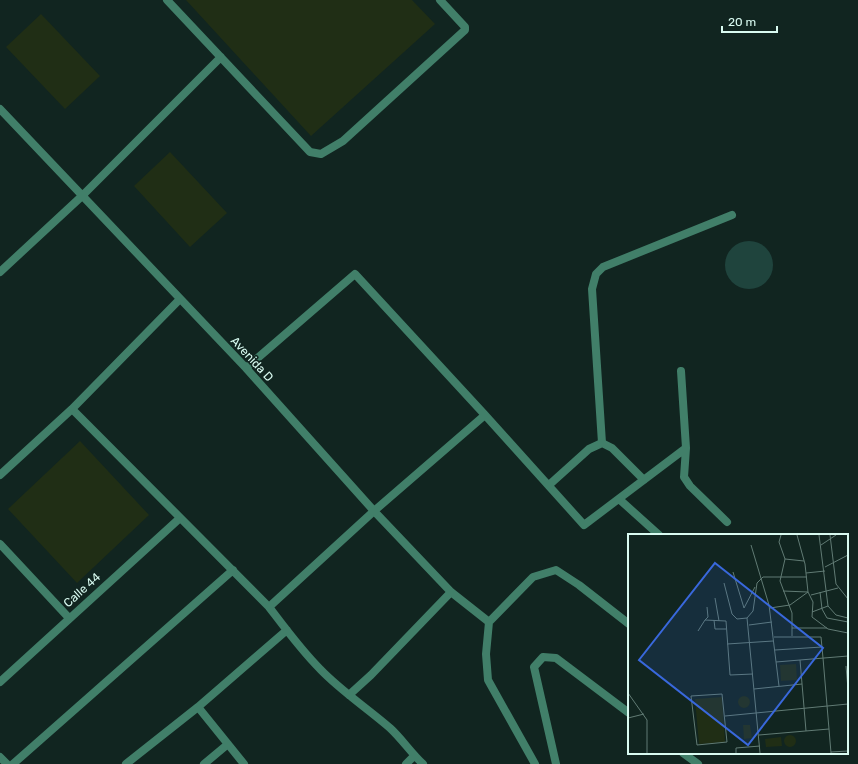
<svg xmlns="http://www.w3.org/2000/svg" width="858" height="764" viewBox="0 0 858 764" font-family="Rubik,sans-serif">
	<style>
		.green { fill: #202e15 }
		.building { fill: #1f443d }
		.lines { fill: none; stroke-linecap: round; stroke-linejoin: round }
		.lane { stroke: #417f69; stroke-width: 8 }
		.street { stroke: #417f69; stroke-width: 8 }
		.labels { text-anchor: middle; stroke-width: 3.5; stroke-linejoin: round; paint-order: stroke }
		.street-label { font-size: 12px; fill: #d9fbf1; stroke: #112520 }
		.inset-road { fill: none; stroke: #617b74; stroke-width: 1 }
		.view { fill: #3968dc; fill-opacity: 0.15; stroke: #3968dc; stroke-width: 2 }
		.inset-edge { fill: none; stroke: #d9fbf1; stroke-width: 2 }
	</style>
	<rect width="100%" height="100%" fill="#112520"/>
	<path class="green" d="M186,0h226l23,24 -124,112z
		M41,14l59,62 -35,33 -59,-62z
		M170,152l57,61 -37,34 -56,-61z
		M80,441l69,74 -72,68 -69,-74z"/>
	<path class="building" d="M725 265a24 24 0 1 1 48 0a24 24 0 1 1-48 0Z"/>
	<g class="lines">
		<path class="lane" d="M602,443l-10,-154 4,-15 7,-7 129,-52"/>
		<path class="street" d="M167,0l143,152 11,2 22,-13 122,-111v-3l-25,-27
			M0,109l246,259 128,143 77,81 38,30
			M0,272l82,-76 139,-139
			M246,368l109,-94 130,141 99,110 102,-77 -5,-77
			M72,409l197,198c16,21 32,43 51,62 21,22 47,39 70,59 12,11 21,25 33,36
			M686,448l-2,29 6,9 37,36
			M0,475l72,-66 108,-110
			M549,485l40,-36 13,-6 10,5 32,32
			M619,499l40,36
			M0,544l69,74
			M269,607l105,-96 111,-96
			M0,682l180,-164
			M349,695l22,-20 80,-83
			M198,707l46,57
			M683,753l15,11
			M0,757l7,7
			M13,764l220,-194
			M126,764l72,-57 89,-77
			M204,764l24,-20
			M406,764l8,-8
			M535,764l-47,-84 -2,-26 3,-32 44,-45 23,-7 23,15 50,39
			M556,764l-22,-97 9,-10 13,1 73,55"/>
	</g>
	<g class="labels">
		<g class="street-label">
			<text transform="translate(252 359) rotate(47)" y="4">Avenida D</text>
			<text transform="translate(82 590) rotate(-42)" y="4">Calle 44</text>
		</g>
	</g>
	<g transform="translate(628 534)">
		<rect width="220" height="220" fill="#112520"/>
		<path d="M168,130l1,16 -16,1 -1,-16zM110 168a6 6 0 1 1 12 0a6 6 0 1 1-12 0ZM94,163l3,45 -26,2 -4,-45zM115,191h7l2,13 -8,1zM156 207a6 6 0 1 1 12 0a6 6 0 1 1-12 0ZM153,203l1,9 -16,1 -1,-8z" fill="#202e15"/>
		<path class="inset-road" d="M153,1l-2,7 6,17 -5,22 12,32v23M169,1l8,29 3,28 5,10 -1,15 16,12 20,4M202,1l6,49 12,15M123,11l18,60 10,81M193,11l15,-10M157,25l19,2M197,33l23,-12M105,38l11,36 11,-21M178,39l19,-2M96,49l8,31 5,5 10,-1 6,-7 4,-28 6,-6h44M155,57l25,1M192,58l2,17 5,9 21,4M183,61l27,-7M87,64l4,23M200,72l8,9 12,3M142,74l20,-3 18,-13M184,78l16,-6 -9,-71M119,84l13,135M77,86l3,-3 -1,-10M86,86l1,9h11M121,91l23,-3M164,94h35M70,97l7,-11 21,1 4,54 23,-1M146,103h47l2,21M99,110l46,-3M147,116l47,-3M195,124l8,95M172,126l6,71M148,128l72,-6M218,132l2,23M126,155l48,-5M0,159l19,27v33M94,160l5,48 -30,3 -6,-49zM97,182l123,-12M0,184l16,-4M131,201l70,-6M203,218l17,-1M108,219v-5l24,-2"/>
		<path class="view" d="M87,29l108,85 -75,97 -109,-85z"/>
		<rect width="220" height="220" class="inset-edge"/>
	</g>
	<path d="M722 26v6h55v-6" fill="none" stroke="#d9fbf1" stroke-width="2"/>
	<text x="728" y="26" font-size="12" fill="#d9fbf1" stroke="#112520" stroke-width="3" paint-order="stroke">20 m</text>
</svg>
